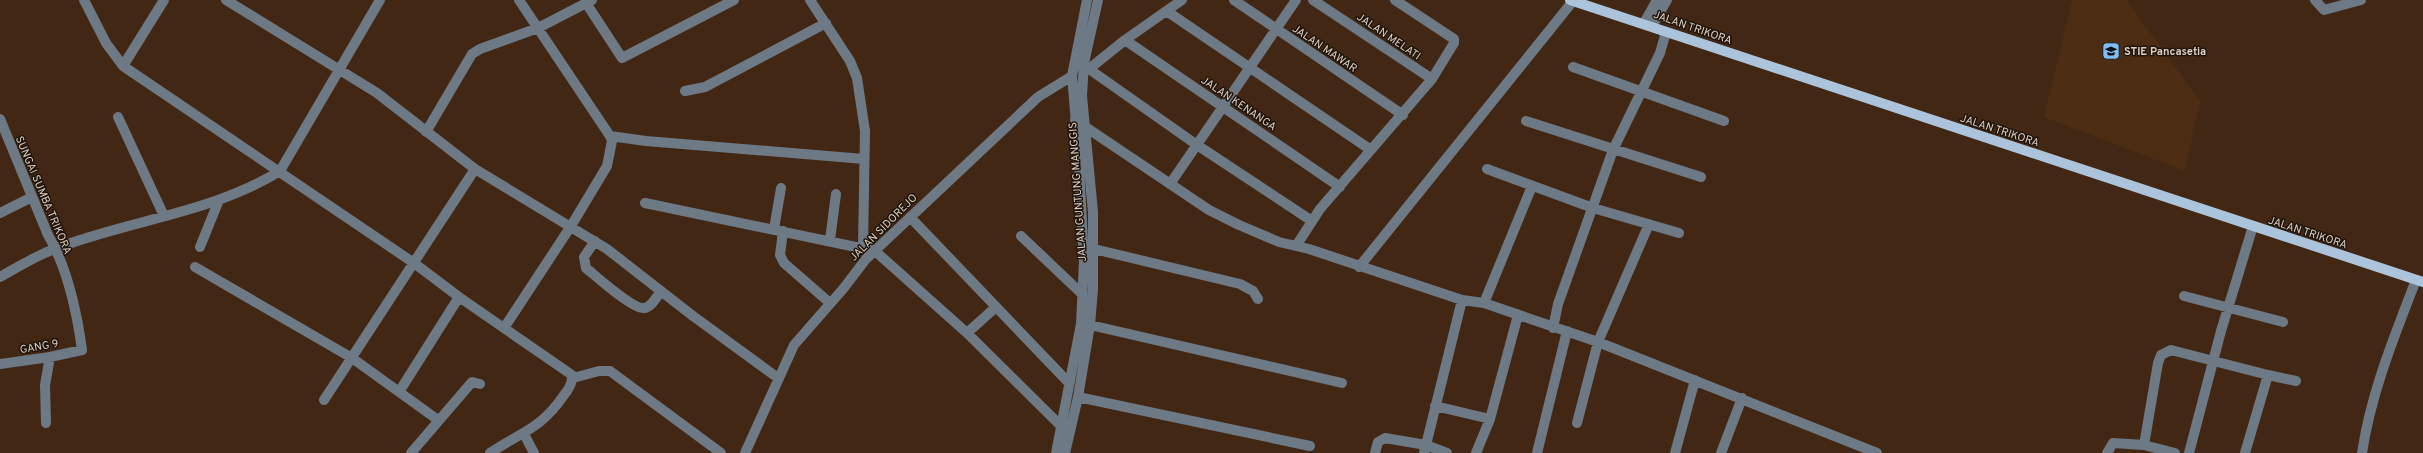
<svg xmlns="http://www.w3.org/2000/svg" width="2423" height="453" viewBox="0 0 2423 453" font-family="Overpass,sans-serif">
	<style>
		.built { fill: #4c2d14 }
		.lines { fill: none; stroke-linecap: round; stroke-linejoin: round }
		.minor { stroke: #6d7985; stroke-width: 10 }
		.major { stroke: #abc4db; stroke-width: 10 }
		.labels { text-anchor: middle; stroke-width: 3; stroke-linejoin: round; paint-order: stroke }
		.street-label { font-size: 11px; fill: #dfcec2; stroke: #1f140b }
		.poi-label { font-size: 11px; font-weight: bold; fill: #dfcec2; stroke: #1f140b; text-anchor: start }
	</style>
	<rect width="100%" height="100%" fill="#422814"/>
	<path class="built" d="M2072,0h54l74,101 -15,70 -141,-54z"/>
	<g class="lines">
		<path class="minor" d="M84,0l22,43 17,23
			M164,0l-41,66 291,197 45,34 113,78c1,8 -3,14 -8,20 -23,34 -43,37 -74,58
			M226,0l151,93 98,76 132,80 86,67 85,62
			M810,0l40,61 7,17 8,53 -2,116
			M1234,0l169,115
			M1313,0l119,79
			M2315,0l9,10 37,-10
			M586,3l36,55 112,-58
			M1168,12l203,138
			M1644,23l13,-23
			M1652,26l15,-26
			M1125,40l215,147
			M1573,67l151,54
			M1089,69l36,-29 57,-40
			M1083,70l6,-1 108,76 115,76
			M685,91l20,-4 121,-64
			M118,117l46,99
			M0,119l48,116c19,32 29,78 34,115l-32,7 -50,7
			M1075,120l134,90 30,15 40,17 30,7 153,51 22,3 114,39 279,111
			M1526,121l175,56
			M426,132l46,-78 8,-5 58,-21 54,-28
			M610,136l36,5 218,18
			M1487,169l106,39 86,25
			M1170,184l126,-184
			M645,203l230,48 92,82 94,93
			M0,213l32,-16
			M910,217l159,166
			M774,229l7,-41
			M783,231l-3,24 4,8 46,40
			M1021,236l61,58
			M830,240l6,-46
			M595,241l-11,16 2,11c10,8 46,41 58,40 7,0 13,-12 17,-17
			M1296,246l24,-37 112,-130 22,-36v-4l-59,-39
			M200,247l19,-47
			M1094,249l146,35 13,7 5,8
			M195,267l157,91 86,62
			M1359,267l214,-266
			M0,277c18,-10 37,-22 57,-29 73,-28 155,-35 223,-77l100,-171
			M2184,296l99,26
			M1484,303l48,-117
			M1090,325l252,58
			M504,328l67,-102 36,-60 5,-25 -2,-5 -91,-136
			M1553,328l5,-24 55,-154 47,-97 6,-21
			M967,333l29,-26
			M2268,375l28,6
			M573,378l26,-7h11l111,82
			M399,392l60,-95
			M1078,397l232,49
			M324,400l151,-231
			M1435,406l55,13
			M46,423l-1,-38 5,-28
			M1577,423l21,-81 51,-118
			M524,434l10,19
			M411,453l61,-71 8,2
			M745,453l49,-108 49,-56 23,-30 172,-162 34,-21
			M1056,453l25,-129 3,-63 -6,-115 -6,-70 15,-76
			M1065,453l13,-56 12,-72 3,-36v-77l-11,-116 2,-33 14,-63
			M1375,453l3,-11 7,-4 41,7 -2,8
			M1447,453l-21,-8 36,-145
			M1476,453l14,-34 28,-104
			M1537,453l30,-122
			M1675,453l20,-73
			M1721,453l21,-55
			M2107,453l6,-10 31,2
			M2175,453l-31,-8 14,-82 3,-8 10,-5 97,25 -23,78
			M2189,453l32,-122 32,-105
			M2362,453c9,-60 32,-116 54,-173"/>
		<path class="major" d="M1570,0l853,282"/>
	</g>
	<defs>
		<symbol id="university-square" viewBox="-11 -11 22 22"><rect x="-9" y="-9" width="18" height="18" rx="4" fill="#7dbef9" stroke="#1f140b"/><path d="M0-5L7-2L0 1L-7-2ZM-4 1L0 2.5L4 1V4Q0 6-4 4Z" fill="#111"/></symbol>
	</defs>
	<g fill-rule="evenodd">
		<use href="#university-square" x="2101" y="41" width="20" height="20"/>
	</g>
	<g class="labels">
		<g class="street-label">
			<text transform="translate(1693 27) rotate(19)" y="4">JALAN TRIKORA</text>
			<text transform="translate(1389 36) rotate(34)" y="4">JALAN MELATI</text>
			<text transform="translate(1325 48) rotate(34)" y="4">JALAN MAWAR</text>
			<text transform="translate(1239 103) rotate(34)" y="4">JALAN KENANGA</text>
			<text transform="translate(2000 130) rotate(18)" y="4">JALAN TRIKORA</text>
			<text transform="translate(1077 192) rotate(-94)" y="4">JALAN GUNTUNG MANGGIS</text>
			<text transform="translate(44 195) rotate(67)" y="4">SUNGAI SUMBA TRIKORA</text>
			<text transform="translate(883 227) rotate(-45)" y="4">JALAN SIDOREJO</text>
			<text transform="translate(2308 232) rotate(18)" y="4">JALAN TRIKORA</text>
			<text transform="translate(39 346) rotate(-10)" y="4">GANG 9</text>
		</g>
		<g class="poi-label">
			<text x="2124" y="55">STIE Pancasetia</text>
		</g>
	</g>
</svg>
